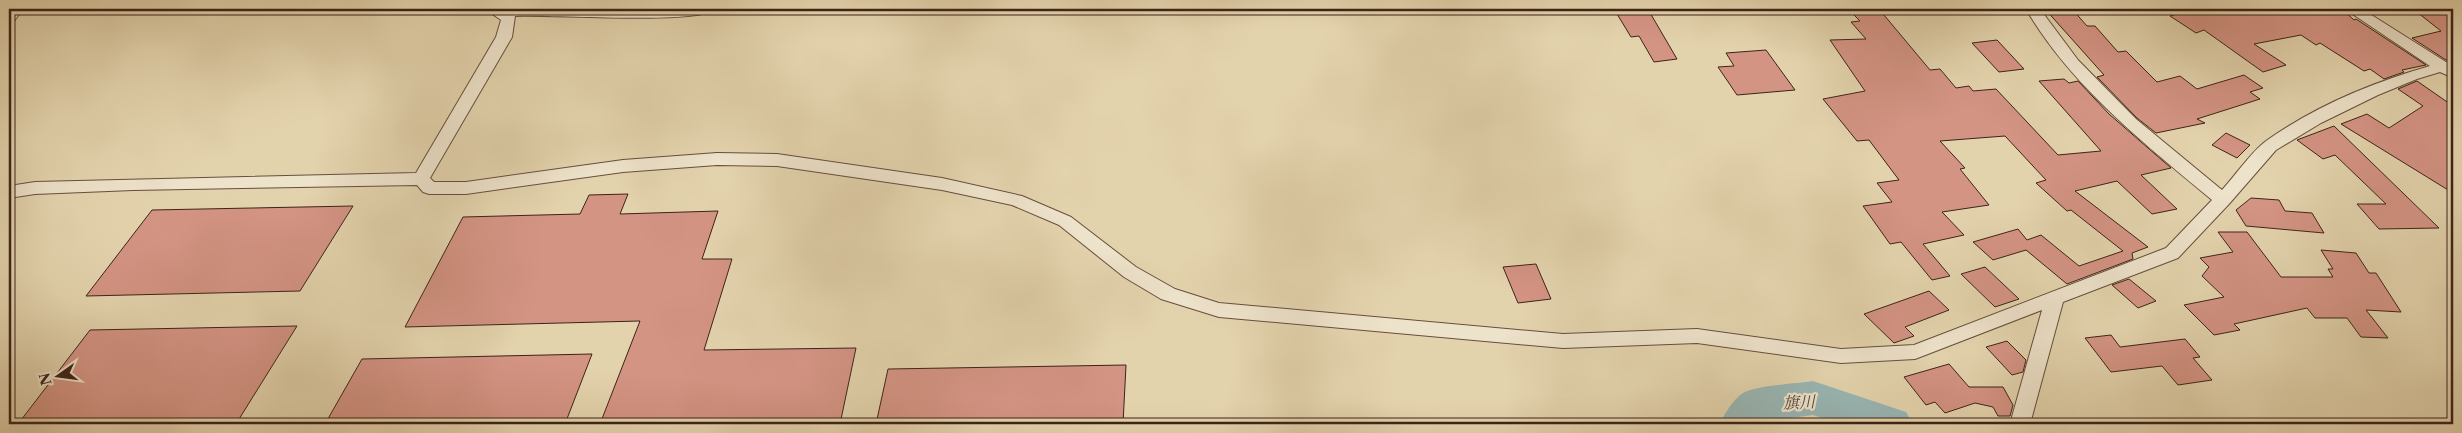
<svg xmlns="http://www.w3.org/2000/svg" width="2462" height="433" viewBox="0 0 2462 433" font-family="'Libre Caslon Text','Noto Serif JP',serif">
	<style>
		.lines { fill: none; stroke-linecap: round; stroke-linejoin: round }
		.river { fill: #99b6b4; fill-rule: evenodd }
		.building { fill: #d49484; stroke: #3d2318 }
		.street-casing { stroke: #664f3d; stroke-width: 2 }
		.street { fill: #ede2ca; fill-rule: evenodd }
		.labels { text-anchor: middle; stroke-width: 4.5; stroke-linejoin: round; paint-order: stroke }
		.water-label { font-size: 16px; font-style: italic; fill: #54483f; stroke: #ede2ca }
	</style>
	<rect width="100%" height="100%" fill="#e3d3ad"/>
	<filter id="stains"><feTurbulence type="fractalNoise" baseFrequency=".004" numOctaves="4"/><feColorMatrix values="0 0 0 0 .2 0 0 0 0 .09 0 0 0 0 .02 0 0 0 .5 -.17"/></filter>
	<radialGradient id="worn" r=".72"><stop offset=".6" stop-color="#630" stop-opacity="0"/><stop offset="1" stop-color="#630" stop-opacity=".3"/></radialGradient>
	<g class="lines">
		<path class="river" d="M1813,381l93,31 7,12h-73l-27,-9 -44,6 -3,3h-47c6,-10 12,-21 21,-29 12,-10 56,-11 73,-14z"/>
	</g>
	<path class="building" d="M1614,9h19l2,4 14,-2 28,48 -23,3 -15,-26 -8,1z
		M1848,9h31l51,61 10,-1 16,19 13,-2 4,5 23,-2 62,66 43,-4 -62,-70 25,-2 5,4 9,-2 31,33 62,54 -30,7 36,34 -25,5 -35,-33 -42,10 73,56 -16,6 1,6 -66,25 -41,-34 -33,10 -20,-18 45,-13 9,11 14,-5 38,31 44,-15 -52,-41 -4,1 -31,-28 10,-3 -41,-44 -65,5 25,27 -5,1 29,36 -47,7 22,23 -41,9 27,32 -18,4 -31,-38 -11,2 -27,-38 29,-4 -15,-19 22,-3 -30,-40 -12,1 -34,-42 42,-8 -35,-51 36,-1 -15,-17 9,-1z
		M2045,9h27l15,17h8l23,26 8,-1 31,31 23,-6 17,13 47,-14 19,13 -13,4 10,7 -63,20 8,4 -49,10 -19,-15 -40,-41 7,-2z
		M2193,9h149l12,11 2,-1 70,46 -24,5 2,2 -20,7 -14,-10 -6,2 -44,-28 -4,2 -15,-10 -47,9 32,21 -23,7 -59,-42 -8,3 -26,-17z
		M2413,9h40v50l-7,1 -34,-22 29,-7z
		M1997,40l27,29 -25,3 -27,-29z
		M1766,50l29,40 -58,5 -19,-28 16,-1 -8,-13z
		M2417,81l36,25v87l-112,-69 26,-10 22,14 34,-22 -25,-17z
		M2334,126l105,102 -60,1 -22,-25h29l-51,-49 -12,4 -26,-19z
		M2226,133l24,12 -13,13 -25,-13z
		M628,194l-8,20 98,-3 -16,48h30l-28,91 152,-2 -16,76h-240l40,-103 -235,6 58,-110 117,-3 9,-19z
		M2251,198l28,2 6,11 27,2 12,20 -78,-7 -10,-16z
		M353,206l-53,85 -214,5 66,-86z
		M2218,232h29l34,45h52l-5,-8h5l-12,-19 35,3 13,20h7l25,39 -35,-2 22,28 -27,-1 -14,-19h-32l-8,-10 -73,16 6,6 -26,5 -30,-30 40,-8 -22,-21 7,-9 -9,-9 33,-6z
		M1536,264l15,35 -33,4 -15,-36z
		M1985,267l34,32 -24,8 -34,-33z
		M2129,279l27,22 -18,7 -26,-23z
		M1929,291l20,19 -44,17 9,9 -20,7 -30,-29z
		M297,326l-61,98h-218l72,-94z
		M2111,335l9,12 65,-8 15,18 -7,1 19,22 -34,5 -16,-19 -51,6 -26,-34z
		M2007,341l19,19 -3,12 -11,3 -26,-28z
		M592,354l-27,70h-240l37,-65z
		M1949,364l20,23h34l10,18 -3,11h-12l-5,-9 -18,-4 -30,10 -10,-11 -9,3 -22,-28z
		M1126,365l-3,59h-247l12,-55z"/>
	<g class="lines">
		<defs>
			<path id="street" d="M9,9h14l-9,12 -5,1z
				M485,9h229c-11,16 -170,5 -199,7l-3,21 -82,141 4,4h32l157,-22 94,-7 60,1 165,24 80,18 49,21 65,50 39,22 44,14 344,31 134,-5 144,20 73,-4 252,-97 46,-48c-67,-56 -141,-114 -186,-191h14l38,51 58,59 86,71c13,-14 29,-38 44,-49 48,-34 107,-59 164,-75l-85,-57h17l84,53 7,-1v14l-4,1 -9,-4 -23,7 -39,16 -57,28 -45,27 -47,54 -51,54 -115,44 -33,122h-20l32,-114 -127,49 -74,4 -144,-20 -134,5 -344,-31 -58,-18 -37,-22 -65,-52 -47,-20 -70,-15 -165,-24 -60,-1 -94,7 -157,22h-37l-6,-2 -6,-7 -284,5 -98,4 -26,4v-12l26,-4 381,-9 80,-136 5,-17z"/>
		</defs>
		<use href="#street" class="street-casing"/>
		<use href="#street" class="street"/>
	</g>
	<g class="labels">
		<g class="water-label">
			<text transform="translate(1799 402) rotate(-3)" y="6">旗川</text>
		</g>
	</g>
	<rect width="2462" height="433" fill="none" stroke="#e3d3ad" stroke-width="30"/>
	<rect x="10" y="10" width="2442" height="413" fill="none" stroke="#3d2318" stroke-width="2.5"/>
	<rect x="15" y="15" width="2432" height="403" fill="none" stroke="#3d2318"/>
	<g transform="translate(58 376) rotate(256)" stroke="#ede2ca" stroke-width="4" paint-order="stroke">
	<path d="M0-4L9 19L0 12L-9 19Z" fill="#3d2318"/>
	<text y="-8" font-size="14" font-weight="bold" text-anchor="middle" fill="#3d2318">N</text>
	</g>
	<rect width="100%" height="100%" filter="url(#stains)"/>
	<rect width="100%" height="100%" fill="url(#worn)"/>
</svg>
